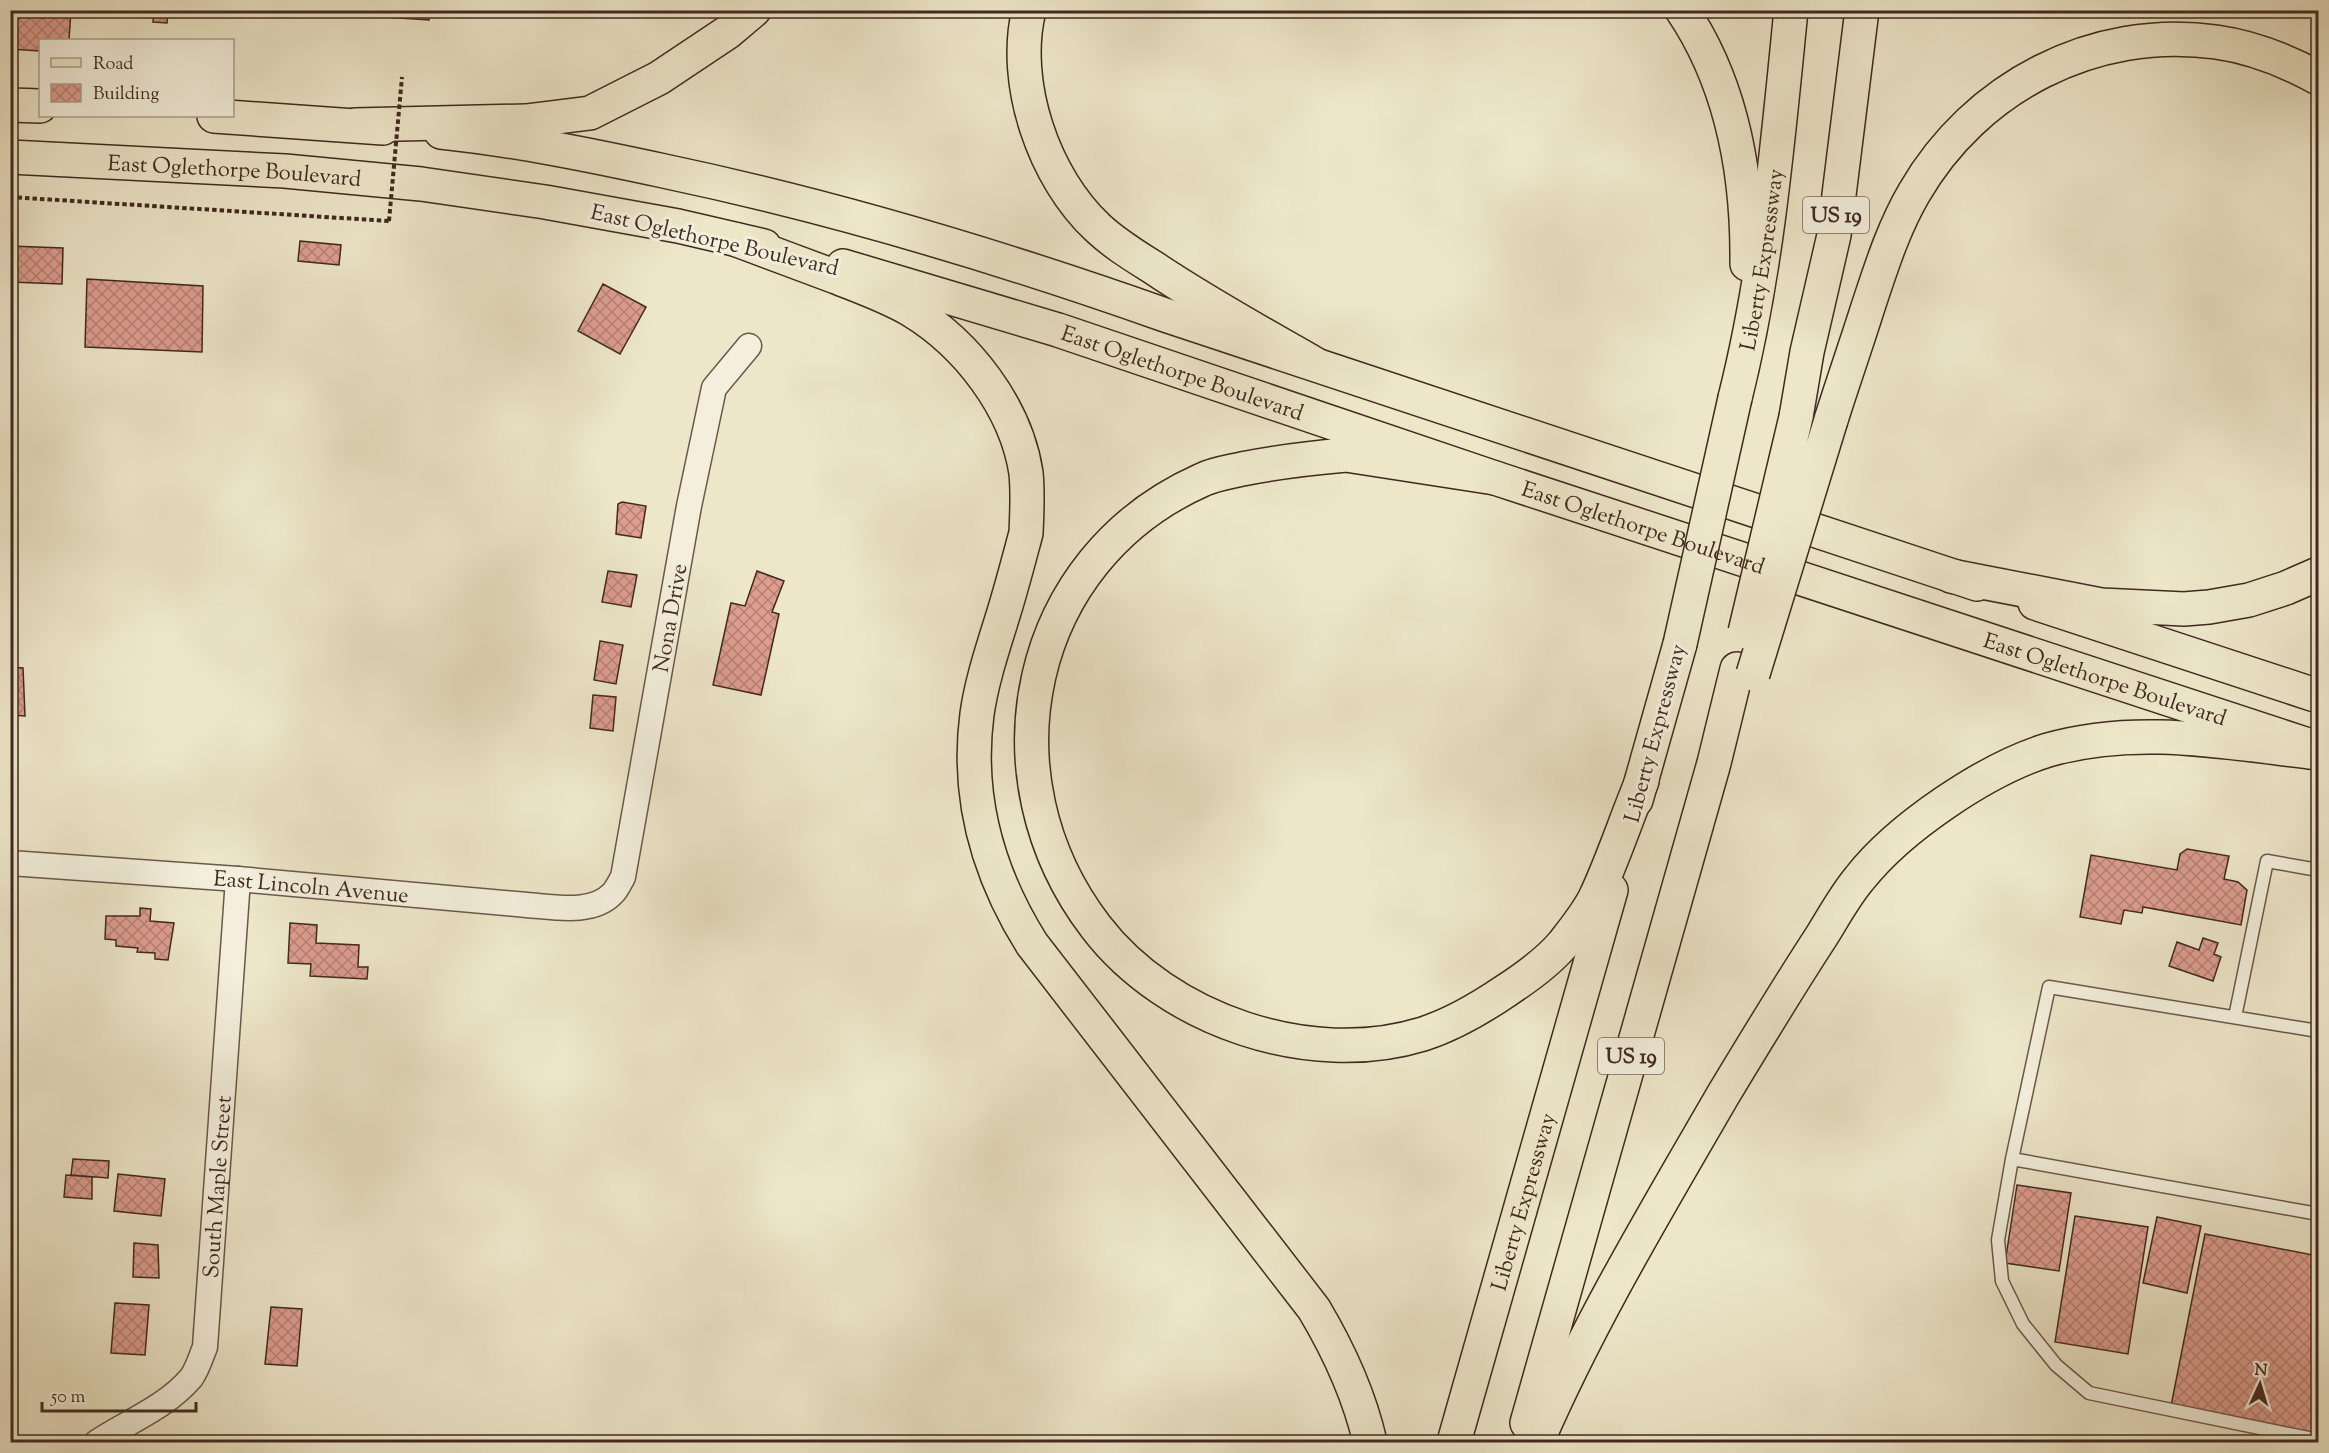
<svg xmlns="http://www.w3.org/2000/svg" width="2329" height="1453" viewBox="0 0 2329 1453" font-family="'Sorts Mill Goudy',serif">
	<style>
		.building { fill: url(#building-cross-hatch); stroke: #402920; stroke-width: 1.5 }
		.lines { fill: none; stroke-linecap: round; stroke-linejoin: round }
		.service-casing { stroke: #6b584a; stroke-width: 15 }
		.minor-casing { stroke: #6b584a; stroke-width: 27 }
		.primary-casing { stroke: #402920; stroke-width: 36 }
		.motorway-casing { stroke: #402920; stroke-width: 36 }
		.path { stroke: #402920; stroke-width: 4; stroke-dasharray: 4.5 3; stroke-linecap: butt }
		.service { stroke: #f3efdc; stroke-width: 12 }
		.minor { stroke: #f3efdc; stroke-width: 24 }
		.primary { stroke: #ede6c9; stroke-width: 33 }
		.motorway { stroke: #ede6c9; stroke-width: 33 }
		.motorway-bridge-casing { stroke: #402920; stroke-width: 36; stroke-linecap: butt }
		.path-bridge { stroke: #402920; stroke-width: 4; stroke-dasharray: 4.5 3; stroke-linecap: butt }
		.motorway-bridge { stroke: #ede6c9; stroke-width: 33 }
		.labels { text-anchor: middle; stroke-width: 6; stroke-linejoin: round; paint-order: stroke }
		.shield { fill: #f3efdc; stroke: #766458; stroke-width: 1.5 }
		.shield-label { font-size: 21px; font-weight: bold; fill: #402920 }
		.street-label { font-size: 22px; fill: #402920; stroke: #f3efdc }
	</style>
	<defs>
		<pattern id="building-cross-hatch" width="8" height="8" patternUnits="userSpaceOnUse" patternTransform="scale(1.5)"><rect width="8" height="8" fill="#dd9d8f"/><path d="M0 0l8 8M0 8l8-8" fill="none" stroke="#b58074"/></pattern>
	</defs>
	<rect width="100%" height="100%" fill="#ede6c9"/>
	<filter id="stains"><feTurbulence type="fractalNoise" baseFrequency=".00333" numOctaves="4"/><feColorMatrix values="0 0 0 0 .2 0 0 0 0 .09 0 0 0 0 .02 0 0 0 .5 -.17"/></filter>
	<radialGradient id="worn" r=".72"><stop offset=".6" stop-color="#630" stop-opacity="0"/><stop offset="1" stop-color="#630" stop-opacity=".3"/></radialGradient>
	<path class="building" d="M10,10h61l-2,30h-29v11l-30,-2z
		M154,10h14l-1,13 -14,-1z
		M277,10h153l-1,10z
		M300,241l41,4 -2,20 -41,-4z
		M10,246l53,2 -1,36 -52,-2z
		M87,279l116,7 -1,66 -117,-5z
		M603,284l43,23 -26,47 -42,-23z
		M622,502l24,4 -5,32 -25,-4 2,-30z
		M608,571l29,4 -6,32 -29,-5z
		M757,571l27,10 -12,31 7,2 -18,81 -48,-10 18,-82 14,3z
		M600,641l23,4 -7,39 -22,-4z
		M10,667l13,1 2,48 -15,-1z
		M593,695l23,2 -3,34 -23,-3z
		M2187,849l42,7 -5,23 14,3 9,8 -6,35 -98,-18 -1,6 -18,-3 -3,14 -41,-7 11,-62 86,15 3,-16z
		M140,908l11,1 -1,12 24,2 -6,37 -13,-1v-6l-18,-1 1,-4 -22,-2v-6l-11,-1 1,-23h34z
		M290,923l27,2 -1,18 43,2 -1,22h10l-1,12 -57,-3 1,-12 -23,-1z
		M2203,938l15,5 -4,11 7,3 -8,24 -44,-15 8,-24 22,8z
		M73,1159l36,2 -1,17 -37,-3z
		M118,1174l47,5 -4,37 -47,-5z
		M66,1175l26,2v22l-28,-2z
		M2017,1185l54,8 -12,78 -54,-8z
		M2075,1216l73,11 -20,127 -73,-12z
		M2157,1217l44,9 -14,67 -44,-10z
		M2205,1234l113,22v179l-147,-29z
		M134,1243l24,2 1,33 -26,-1z
		M115,1303l34,2 -4,50 -34,-2z
		M271,1307l31,2 -5,57 -32,-2z"/>
	<g class="lines">
		<defs>
			<path id="service" d="M2235,1017l32,-156 51,9
				M2012,1159l37,-172 269,44
				M2318,1214l-306,-55 -14,81 4,41 21,43 33,41 33,28 229,47"/>
			<g id="minor">
				<path id="s1" d="M10,863l228,16 289,26c27,2 66,10 86,-12 4,-4 7,-11 10,-16l66,-371 25,-118 35,-42"/>
				<path id="s2" d="M97,1442c32,-21 68,-34 94,-64 6,-8 10,-21 14,-31l33,-468"/>
			</g>
			<g id="primary">
				<path d="M10,105l30,1"/>
				<path d="M214,116l169,12"/>
				<path d="M441,132c75,8 149,23 223,39 171,36 337,86 501,144l812,269"/>
				<path id="s3" d="M10,157l275,14 136,13 124,18 133,24 86,20"/>
				<path id="s4" d="M843,266l215,64 437,148 810,266"/>
				<path d="M2035,603l283,93"/>
			</g>
			<g id="motorway">
				<path d="M1029,10c-18,73 15,168 69,218 17,16 37,28 56,40 52,35 107,65 161,96"/>
				<path d="M1682,10c50,74 66,166 65,254"/>
				<path d="M355,125l171,-4 64,-8 69,-35 69,-46 26,-22"/>
				<path d="M737,240c33,12 66,25 99,37 25,10 51,19 75,33 56,34 105,97 115,163 2,20 1,40 0,60 -7,26 -14,53 -22,79 -10,33 -22,67 -27,102 -11,83 11,160 55,230l282,365c25,42 45,85 56,133"/>
				<path id="s5" d="M1735,398c32,-127 43,-258 56,-388"/>
				<path d="M1796,417l11,-65 27,-117 28,-225"/>
				<path d="M1831,420c12,-38 25,-75 37,-113 13,-39 25,-78 46,-114 61,-106 180,-168 302,-151 36,5 71,19 102,36"/>
				<path d="M1495,478l-149,-23c-35,3 -69,7 -104,14 -13,3 -28,5 -40,11 -178,79 -222,296 -106,447 71,93 214,142 327,107 28,-9 56,-25 81,-42 20,-13 43,-29 59,-48 11,-14 24,-30 32,-46 18,-38 31,-79 47,-117"/>
				<path d="M1951,576l150,29 83,4 25,-2 40,-7 37,-12 32,-14"/>
				<path d="M1636,800l44,-156"/>
				<path d="M1527,1423l187,-660 23,-94"/>
				<path id="s6" d="M1454,1442l157,-552"/>
				<path d="M1537,1442c52,-120 120,-233 186,-347 32,-53 64,-106 98,-158 12,-19 23,-40 38,-58 40,-51 127,-110 189,-129 90,-26 180,-7 270,3"/>
			</g>
		</defs>
		<use href="#service" class="service-casing"/>
		<use href="#minor" class="minor-casing"/>
		<use href="#primary" class="primary-casing"/>
		<use href="#motorway" class="motorway-casing"/>
		<path class="path" d="M10,197l379,24"/>
		<use href="#service" class="service"/>
		<use href="#minor" class="minor"/>
		<use href="#primary" class="primary"/>
		<use href="#motorway" class="motorway"/>
		<defs>
			<path id="motorway-bridge" d="M1745,632l51,-215
				M1680,644l55,-246
				M1753,674l78,-254"/>
		</defs>
		<use href="#motorway-bridge" class="motorway-bridge-casing"/>
		<path class="path-bridge" d="M389,221l13,-144"/>
		<use href="#motorway-bridge" class="motorway-bridge"/>
	</g>
	<g class="labels">
		<g class="shield">
			<rect x="1803" y="197" width="66" height="36" rx="4.5"/>
			<rect x="1598" y="1038" width="66" height="36" rx="4.5"/>
		</g>
		<g class="shield-label">
			<text x="1836" y="222">US 19</text>
			<text x="1631" y="1063">US 19</text>
		</g>
		<g class="street-label">
			<text dy="8" stroke="none"><textPath href="#s3" startOffset="225">East Oglethorpe Boulevard</textPath></text>
			<text transform="translate(715 239) rotate(13)" y="8">East Oglethorpe Boulevard</text>
			<text dy="8" stroke="none"><textPath href="#s5" startOffset="141">Liberty Expressway</textPath></text>
			<text dy="8" stroke="none"><textPath href="#s4" startOffset="356">East Oglethorpe Boulevard</textPath></text>
			<text dy="8" stroke="none"><textPath href="#s4" startOffset="842">East Oglethorpe Boulevard</textPath></text>
			<text dy="8" stroke="none"><textPath href="#s1" startOffset="891">Nona Drive</textPath></text>
			<text dy="8" stroke="none"><textPath href="#s4" startOffset="1328">East Oglethorpe Boulevard</textPath></text>
			<text transform="translate(1654 733) rotate(-75)" y="8">Liberty Expressway</text>
			<text dy="8" stroke="none"><textPath href="#s1" startOffset="302">East Lincoln Avenue</textPath></text>
			<text dy="8" stroke="none"><textPath href="#s2" startOffset="309">South Maple Street</textPath></text>
			<text dy="8" stroke="none"><textPath href="#s6" startOffset="250">Liberty Expressway</textPath></text>
		</g>
	</g>
	<rect width="2329" height="1453" fill="none" stroke="#ede6c9" stroke-width="36"/>
	<rect x="12" y="12" width="2305" height="1429" fill="none" stroke="#402920" stroke-width="3"/>
	<rect x="18" y="18" width="2293" height="1417" fill="none" stroke="#402920" stroke-width="1.5"/>
	<rect x="39" y="39" width="195" height="78" fill="#f3efdc" stroke="#aba091" stroke-width="1.5"/>
	<rect x="51" y="58" width="30" height="9" fill="#ede6c9" stroke="#aba091" stroke-width="1.5"/>
	<text x="93" y="69" font-size="18" fill="#402920">Road</text>
	<rect x="51" y="84" width="30" height="18" fill="url(#building-cross-hatch)" stroke="#aba091" stroke-width="1.5"/>
	<text x="93" y="99" font-size="18" fill="#402920">Building</text>
	<g transform="translate(2260 1384) rotate(4)" stroke="#f3efdc" stroke-width="4.5" paint-order="stroke">
	<path d="M0-4.5L10 22L0 15L-10 22Z" fill="#402920"/>
	<text y="-9" font-size="16" font-weight="bold" text-anchor="middle" fill="#402920">N</text>
	</g>
	<path d="M42 1402v9h154v-9" fill="none" stroke="#402920" stroke-width="3"/>
	<text x="51" y="1402" font-size="18" fill="#402920" stroke="#f3efdc" stroke-width="4.5" paint-order="stroke">50 m</text>
	<rect width="100%" height="100%" filter="url(#stains)"/>
	<rect width="100%" height="100%" fill="url(#worn)"/>
</svg>
